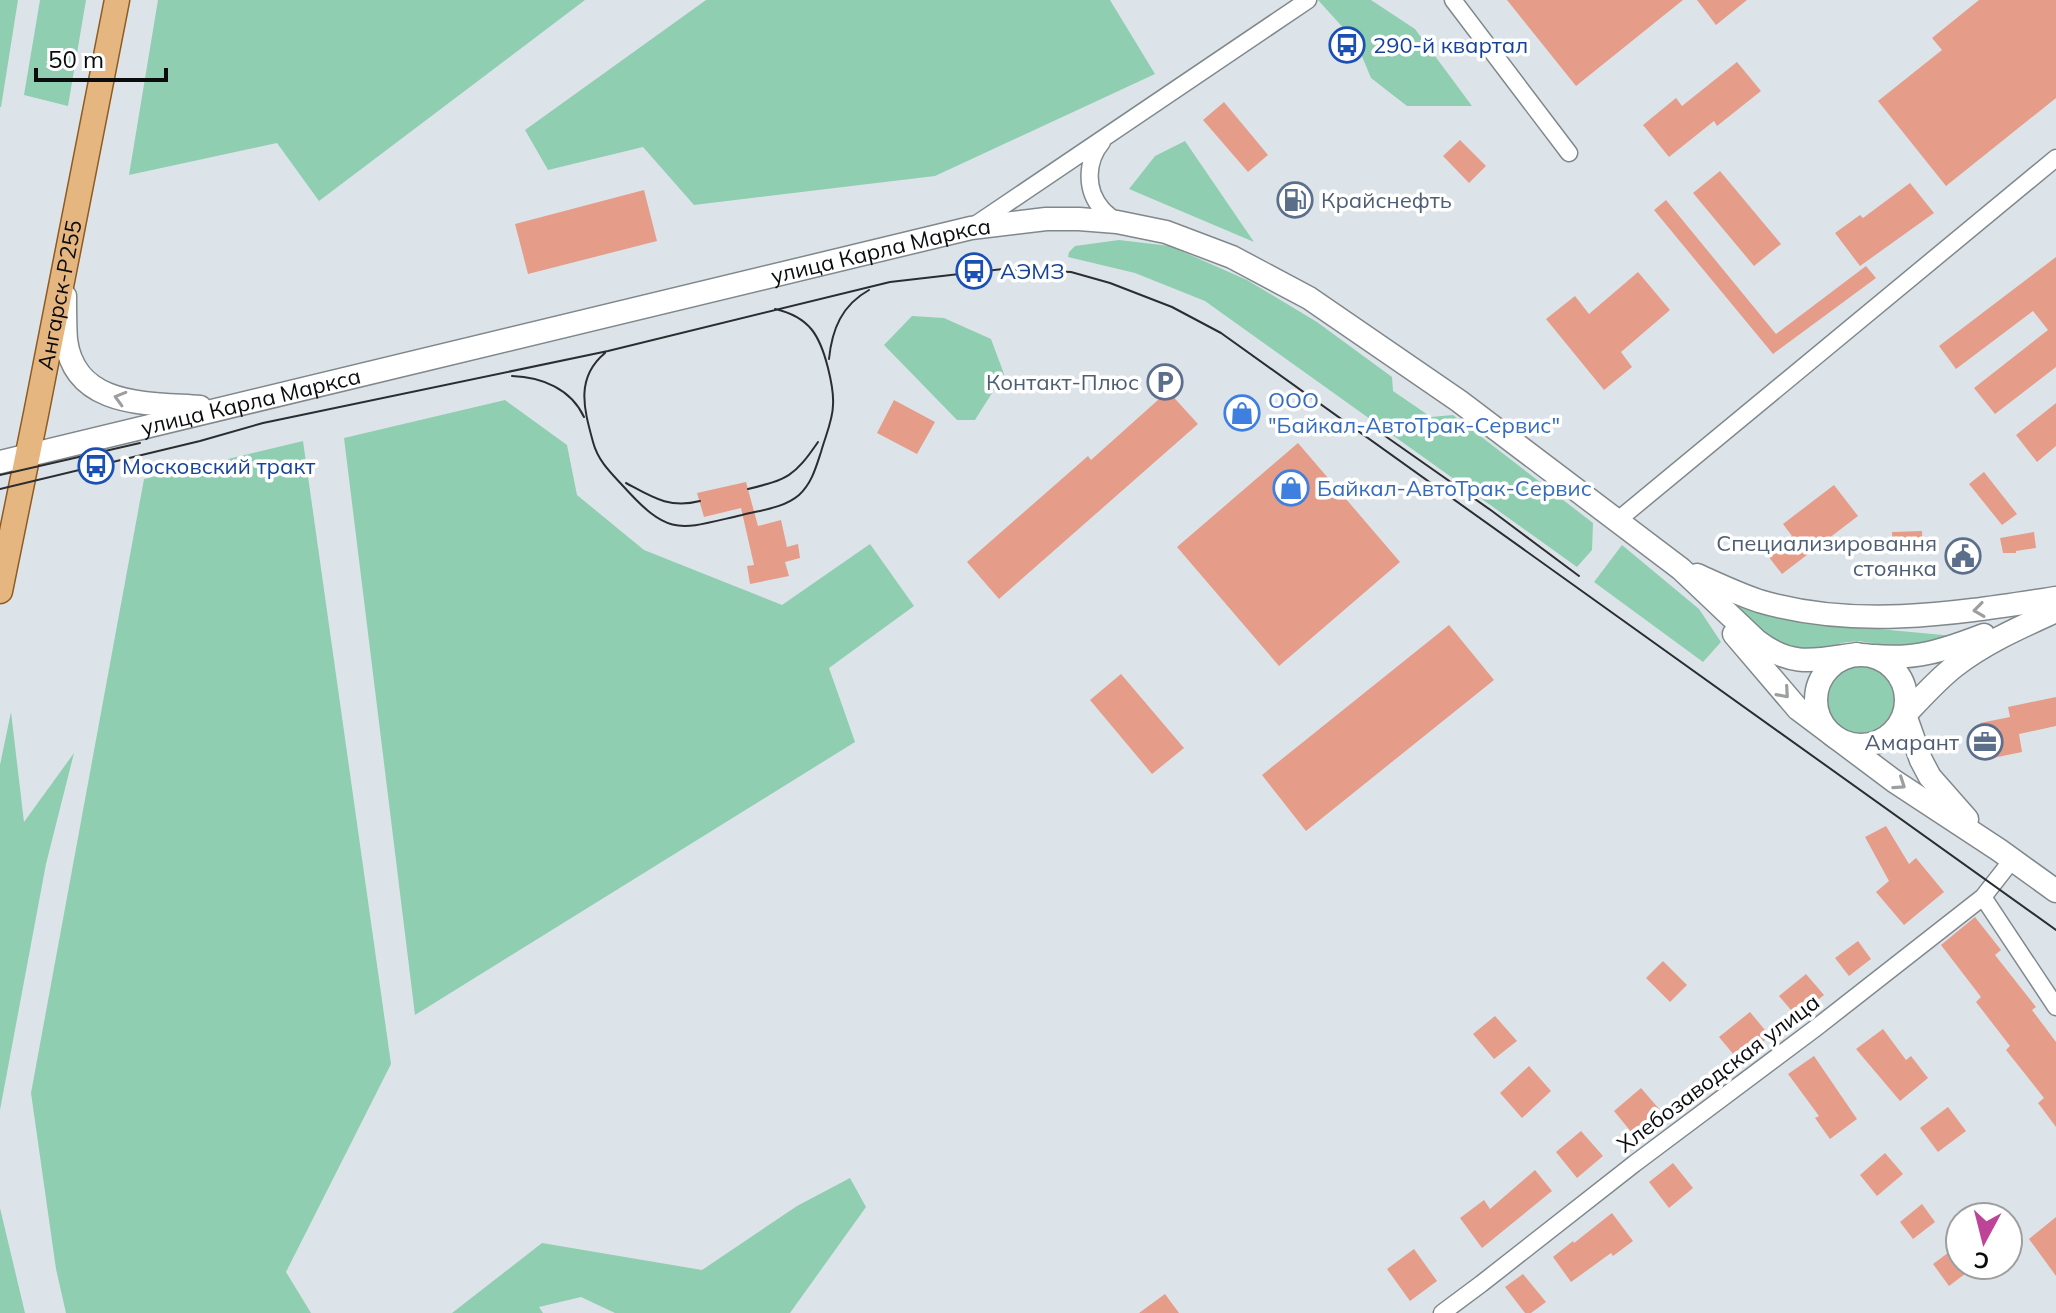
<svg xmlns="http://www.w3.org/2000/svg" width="2056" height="1313" viewBox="0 0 2056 1313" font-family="Mulish,sans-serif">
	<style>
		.green { fill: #8fceb1 }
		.building { fill: #e59c89 }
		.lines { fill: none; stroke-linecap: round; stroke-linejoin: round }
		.street-casing { stroke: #81888c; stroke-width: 19 }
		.secondary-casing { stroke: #81888c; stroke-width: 25 }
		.primary-casing { stroke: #8e5b22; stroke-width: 27 }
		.street { stroke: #fff; stroke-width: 16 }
		.secondary { stroke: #fff; stroke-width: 22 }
		.primary { stroke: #e6b681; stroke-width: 24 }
		.tram { stroke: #2b2e31; stroke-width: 2 }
		.oneway { stroke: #9d9e9f }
		.labels { text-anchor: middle; stroke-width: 7; stroke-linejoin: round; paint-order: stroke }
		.transit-label { font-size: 22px; fill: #164399; stroke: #fff; text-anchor: start }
		.service-label { font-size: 22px; fill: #4e5e75; stroke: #fff; text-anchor: end }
		.street-label { font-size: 22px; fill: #0a0c0e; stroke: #fff }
		.shop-label { font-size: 22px; fill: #366cbe; stroke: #fff; text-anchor: start }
	</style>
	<rect width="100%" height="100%" fill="#dde4e9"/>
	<path class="green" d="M0,0h18l-17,107h-1z
		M40,0h46l-18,106 -44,-11z
		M158,0h427l-266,201 -42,-58 -148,32z
		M706,0h404l45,74 -220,102 -241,29 -51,-58 -95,23 -23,-40z
		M1318,0h53l44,29 57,77h-65l-36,-28 -15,-36z
		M1185,141l69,101 -125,-53 26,-33z
		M1119,240l51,6 77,34 70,42 75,55 1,14 38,26 22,-2 140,108 -1,27 -15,17 -372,-266 -70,-28 -67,-16 1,-5 6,-6z
		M912,316l32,2 47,21 13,35 -29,46h-18l-73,-75z
		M505,400l62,45 10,50 67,55 138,55 88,-61 44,62 -85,62 26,74 -440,273 -71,-577z
		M303,441l88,623 -105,208 25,41h-245l-10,-44 -25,-176 113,-614z
		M1622,545l77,64 22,33 -18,20 -109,-80z
		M1737,604l27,10 29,7 161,15 -11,7 -45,4 -40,-6 -17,2 -18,9h-36l-38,-27z
		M1826 700a36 36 0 1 1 72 0a36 36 0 1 1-72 0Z
		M11,712l13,110 50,-69 -28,111 -46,246v-345z
		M850,1178l16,29 -76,106h-175l-34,-16 -42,10 4,6h-91l90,-70 160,27 95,-64z
		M0,1208l25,105h-25z"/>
	<path class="building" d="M1507,0h176l-107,86z
		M1697,0h50l-31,25z
		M1979,0h77v98l-110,88 -68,-85 64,-51 -10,-12z
		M1737,62l24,29 -44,35 -3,-5 -45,36 -26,-32 33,-27 6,8z
		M1224,102l44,53 -20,17 -45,-52z
		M1460,140l26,26 -17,17 -26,-27z
		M1720,171l61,73 -27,22 -61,-73z
		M1910,183l24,30 -74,53 -25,-33 25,-18 3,3z
		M644,190l13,51 -129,33 -13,-50z
		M1666,200l110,134 90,-68 10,12 -103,76 -119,-144z
		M2056,257v110l-61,47 -21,-26 74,-58 -15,-19 -77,58 -17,-23z
		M1638,272l32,38 -49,42 11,15 -28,23 -58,-71 29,-23 14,18z
		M1168,391l30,33 -199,175 -32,-37 121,-106 3,4z
		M894,400l41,22 -18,32 -40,-21z
		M2056,403v43l-19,16 -21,-27z
		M1298,443l102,119 -121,104 -102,-119z
		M1984,472l33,42 -15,11 -33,-41z
		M746,482l12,44 23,-6 6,27 11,-3 2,14 -15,4 4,14 -39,8 -3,-18 7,-1 -13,-57 -37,9 -7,-24z
		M1834,485l24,31 -76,58 -14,-18 24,-20 -9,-12z
		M1922,531l1,20 -30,1 -1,-20z
		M2034,532l2,16 -20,3v2h-13l-3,-15z
		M1449,625l45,55 -188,151 -44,-56z
		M1121,674l63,74 -32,26 -62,-74z
		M2056,697v29l-37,8 3,18 -34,7 -8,-36 30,-6 -2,-10z
		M1886,826l23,38 7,-6 28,34 -40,33 -28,-33 13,-11 -24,-44z
		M1975,917l26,33 -6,5 41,52 -4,3 24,32v85l-18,-24 6,-5 -38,-48 4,-4 -34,-44 5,-5 -40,-52z
		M1858,941l13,18 -22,17 -14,-18z
		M1663,961l24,24 -17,17 -24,-24z
		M1806,974l18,21 -27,22 -18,-21z
		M1750,1012l20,24 -31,25 -20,-24z
		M1495,1016l22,25 -23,18 -21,-25z
		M1883,1029l23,31 5,-4 17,22 -28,23 -44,-52z
		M1814,1056l43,63 -27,20 -15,-21 4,-2 -31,-42z
		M1529,1066l22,25 -29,27 -22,-25z
		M1641,1088l19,22 -28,23 -18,-22z
		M1948,1107l18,24 -28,21 -18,-24z
		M1581,1131l22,25 -26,22 -21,-26z
		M1885,1153l18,21 -26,22 -17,-21z
		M1673,1163l20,25 -24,20 -20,-26z
		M1535,1170l17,21 -70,57 -22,-30 24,-18 6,9z
		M1922,1204l13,18 -22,17 -13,-17z
		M1612,1213l21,28 -20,15 -2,-3 -40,29 -18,-25 20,-16 1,2z
		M2056,1217v59l-27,-37z
		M1960,1244v21h17l-28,21 -16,-22z
		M1414,1249l23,32 -27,20 -23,-32z
		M1523,1274l23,28 -15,11h-6l-20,-26z
		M1165,1294l14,19h-40z"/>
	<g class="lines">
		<defs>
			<path id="street" d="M1453,0l116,153
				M1102,142c-16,19 -17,48 0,67 4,5 10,9 15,13
				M975,225l333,-225
				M1618,520l438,-362
				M1983,897l73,110
				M1442,1313l39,-29 153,-120 183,-137 166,-130 29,-37"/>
			<g id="secondary">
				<path d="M65,296c0,14 0,30 1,44 9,68 82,63 134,67"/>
				<path id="s1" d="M0,462l971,-234 75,-9h33l38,3 49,10 66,25 77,41 150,103 222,168 76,72c35,27 58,19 100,13"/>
				<path d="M1697,575c20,9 41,19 62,26 98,29 198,12 297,-3"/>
				<path d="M1734,634l64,75 96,72 105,69 57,41"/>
				<circle cx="1861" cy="700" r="45"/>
				<path d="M1874,656c42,4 71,-6 110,-21"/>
				<path d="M1967,819l-37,-42 -9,-17 -16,-45c16,-17 32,-35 50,-49 31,-24 66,-39 101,-55"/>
			</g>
			<g id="primary">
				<path id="s2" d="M0,591l36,-177 81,-414"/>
			</g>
		</defs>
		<use href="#street" class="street-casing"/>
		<use href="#secondary" class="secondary-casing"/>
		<use href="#primary" class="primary-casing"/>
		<use href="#street" class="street"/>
		<use href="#secondary" class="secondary"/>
		<use href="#primary" class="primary"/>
		<path class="tram" d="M605,353c-30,25 -21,56 -12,89 5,19 18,31 31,45 46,51 56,42 118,28 19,-5 42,-7 57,-20 13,-12 17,-28 22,-43 4,-15 12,-32 12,-47 1,-13 -2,-25 -5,-37 -8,-32 -18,-51 -53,-59
			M829,359c3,-30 13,-54 40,-69
			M512,376c30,1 59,13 72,41
			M1378,431l114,80 87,65
			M0,475l140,-32
			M626,483c26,14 43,26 74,18
			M0,489l200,-48 63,-18 345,-72 282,-69 113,-13 68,3 39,11 62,24 49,26 835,597
			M748,489c40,-10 46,-12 70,-47"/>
	</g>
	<defs><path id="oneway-chevron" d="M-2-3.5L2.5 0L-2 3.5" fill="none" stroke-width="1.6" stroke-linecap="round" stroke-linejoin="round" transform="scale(2)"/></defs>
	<g class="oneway">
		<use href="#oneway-chevron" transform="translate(120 398) rotate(-164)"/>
		<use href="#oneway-chevron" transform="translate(1979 610) rotate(172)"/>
		<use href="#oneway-chevron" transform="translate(1784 693) rotate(49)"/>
		<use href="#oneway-chevron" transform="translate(1900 784) rotate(34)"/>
	</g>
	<defs>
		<symbol id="bus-ring" viewBox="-11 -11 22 22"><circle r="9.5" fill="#fff" stroke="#1a4fb4" stroke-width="1.5"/><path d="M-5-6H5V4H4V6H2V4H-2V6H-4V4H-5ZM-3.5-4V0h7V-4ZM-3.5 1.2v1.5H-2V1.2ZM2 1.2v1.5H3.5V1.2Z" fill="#1a4fb4"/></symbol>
		<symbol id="fuel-ring" viewBox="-11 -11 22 22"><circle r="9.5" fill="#fff" stroke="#5c6f8a" stroke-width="1.5"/><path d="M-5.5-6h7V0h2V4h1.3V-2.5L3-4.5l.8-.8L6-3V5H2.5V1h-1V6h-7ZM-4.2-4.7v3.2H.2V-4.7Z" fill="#5c6f8a"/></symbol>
		<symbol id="parking-ring" viewBox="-11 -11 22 22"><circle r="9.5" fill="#fff" stroke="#5c6f8a" stroke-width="1.5"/><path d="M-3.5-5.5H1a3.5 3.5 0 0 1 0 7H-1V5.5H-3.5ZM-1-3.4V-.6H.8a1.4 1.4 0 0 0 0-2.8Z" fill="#5c6f8a"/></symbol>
		<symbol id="shop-ring" viewBox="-11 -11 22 22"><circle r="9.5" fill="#fff" stroke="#3f7fe0" stroke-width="1.5"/><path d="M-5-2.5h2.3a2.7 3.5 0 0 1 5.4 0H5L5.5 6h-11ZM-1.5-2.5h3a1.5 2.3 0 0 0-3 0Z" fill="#3f7fe0"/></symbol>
		<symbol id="civic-ring" viewBox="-11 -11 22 22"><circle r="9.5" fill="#fff" stroke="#5c6f8a" stroke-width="1.5"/><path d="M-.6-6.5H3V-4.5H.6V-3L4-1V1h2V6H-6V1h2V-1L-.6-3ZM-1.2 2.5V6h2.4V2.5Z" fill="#5c6f8a"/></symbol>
		<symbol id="office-ring" viewBox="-11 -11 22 22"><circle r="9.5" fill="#fff" stroke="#5c6f8a" stroke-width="1.5"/><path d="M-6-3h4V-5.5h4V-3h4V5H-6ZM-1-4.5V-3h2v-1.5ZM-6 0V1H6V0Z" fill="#5c6f8a"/></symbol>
	</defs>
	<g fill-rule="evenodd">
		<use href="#bus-ring" x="1327" y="25" width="40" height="40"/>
		<use href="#fuel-ring" x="1275" y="180" width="40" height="40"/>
		<use href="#bus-ring" x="954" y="251" width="40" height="40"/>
		<use href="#parking-ring" x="1145" y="362" width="40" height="40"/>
		<use href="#shop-ring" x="1222" y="393" width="40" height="40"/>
		<use href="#bus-ring" x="76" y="446" width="40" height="40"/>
		<use href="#shop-ring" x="1271" y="468" width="40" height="40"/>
		<use href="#civic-ring" x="1943" y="536" width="40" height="40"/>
		<use href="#office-ring" x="1965" y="722" width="40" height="40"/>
	</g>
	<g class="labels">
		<g class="transit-label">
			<text x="1373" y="53">290-й квартал</text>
			<text x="1000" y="279">АЭМЗ</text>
			<text x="122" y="474">Московский тракт</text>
		</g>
		<g class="service-label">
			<text x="1321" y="208" text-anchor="start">Крайснефть</text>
			<text x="1139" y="390">Контакт-Плюс</text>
			<text x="1937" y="551">Специализировання<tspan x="1937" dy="25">стоянка</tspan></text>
			<text x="1959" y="750">Амарант</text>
		</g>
		<g class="street-label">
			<text dy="8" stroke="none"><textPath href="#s1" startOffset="906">улица Карла Маркса</textPath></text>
			<text dy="8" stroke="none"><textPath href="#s2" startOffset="302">Ангарск-Р255</textPath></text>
			<text dy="8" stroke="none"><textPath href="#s1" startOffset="258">улица Карла Маркса</textPath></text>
			<text transform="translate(1718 1073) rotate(-37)" y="8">Хлебозаводская улица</text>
		</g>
		<g class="shop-label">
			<text x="1268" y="408">ООО<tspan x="1268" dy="25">"Байкал-АвтоТрак-Сервис"</tspan></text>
			<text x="1317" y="496">Байкал-АвтоТрак-Сервис</text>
		</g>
	</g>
	<g transform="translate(1984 1241) rotate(187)"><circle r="38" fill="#ffffff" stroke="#9d9e9f" stroke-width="2"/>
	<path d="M0-6L14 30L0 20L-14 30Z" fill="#bd4497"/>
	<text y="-12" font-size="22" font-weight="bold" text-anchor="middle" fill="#0a0c0e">С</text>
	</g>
	<path d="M36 68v12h130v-12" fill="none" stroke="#0a0c0e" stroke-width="4"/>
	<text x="48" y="68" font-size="24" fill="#0a0c0e" stroke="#ffffff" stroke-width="6" paint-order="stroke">50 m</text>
</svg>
